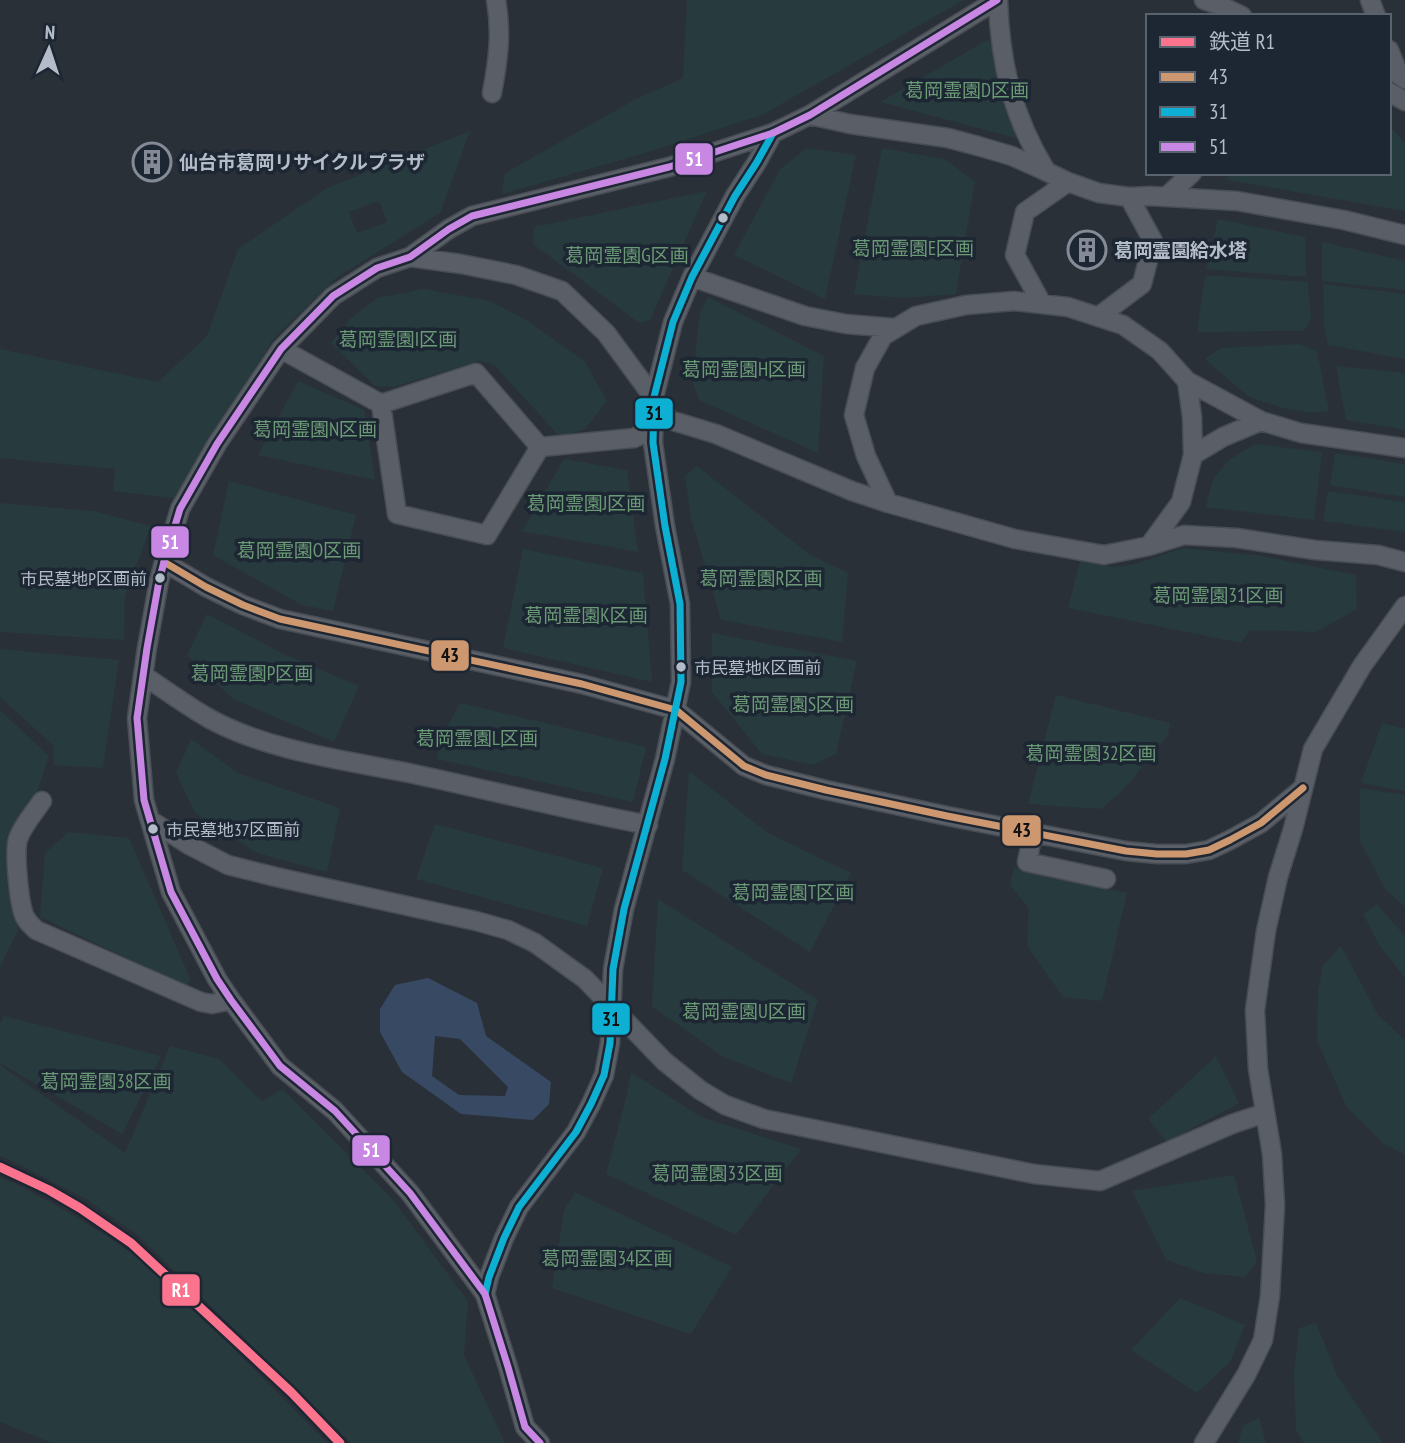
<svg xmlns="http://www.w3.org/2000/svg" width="1405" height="1443" viewBox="0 0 1405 1443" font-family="'PT Sans Narrow','Noto Sans JP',sans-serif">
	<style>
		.green { fill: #273a3e; fill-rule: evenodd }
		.water { fill: #384963; fill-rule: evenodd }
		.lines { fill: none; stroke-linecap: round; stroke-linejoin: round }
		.minor-casing { stroke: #484c53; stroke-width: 21 }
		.minor { stroke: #5a5e66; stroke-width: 18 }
		.bus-1-casing { stroke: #1d2633; stroke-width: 12 }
		.bus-2-casing { stroke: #1d2633; stroke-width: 12 }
		.bus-3-casing { stroke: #1d2633; stroke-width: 12 }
		.bus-1 { stroke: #cd976f; stroke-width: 7 }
		.bus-2 { stroke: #0dafd3; stroke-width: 7 }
		.bus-3 { stroke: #c787e3; stroke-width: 7 }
		.rail-1-casing { stroke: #1d2633; stroke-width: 14 }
		.rail-1 { stroke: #fc738d; stroke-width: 9 }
		.bus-dot { fill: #b4bcc9; stroke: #1d2633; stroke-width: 2.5 }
		.labels { text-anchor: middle; stroke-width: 7; stroke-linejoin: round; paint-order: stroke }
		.bus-label { font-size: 17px; fill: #b4bcc9; stroke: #1d2633; text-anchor: start }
		.park-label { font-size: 19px; fill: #6b9a76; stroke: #1d2633 }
		.poi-label { font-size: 19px; font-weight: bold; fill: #b4bcc9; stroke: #1d2633; text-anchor: start }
		.line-badge { stroke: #1d2633; stroke-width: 2.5 }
		.badge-label { font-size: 19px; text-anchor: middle; font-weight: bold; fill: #fff }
		.pale-badge-label { font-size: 19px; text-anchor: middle; font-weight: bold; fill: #111 }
	</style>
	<rect width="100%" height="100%" fill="#2a3038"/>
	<path class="green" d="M687,0h277l-202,115 -117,38 -143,41 3,-21 131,-74 47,-21z
		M989,39l27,99 -136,-36z
		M1389,125l16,18v68l-178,-31 4,-7h158z
		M470,131l-30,82 -104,65 -62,60 -100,160 -61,-7 2,-22 -115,-11v-109l158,33 49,-46 31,-87 89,-61zM379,201l8,21 -30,11 -8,-21z
		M807,148l49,7 -31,144 -91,-44 46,-86z
		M882,148l63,11 30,23 -19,112 -54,4 -48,-4z
		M707,191l-57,129 -11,3 -106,-79 1,-17z
		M1218,219l87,18 1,40 -100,-8z
		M1322,242l83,19v29l-83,-9z
		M1205,275l103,7 3,37 -7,12 -107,1z
		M1323,284l82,10v65l-77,-14 -4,-21z
		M424,289l66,12 38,20 57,41 22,39 -22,28 -25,8 -66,-72 -15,-4 -85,26 -19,-1 -44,-43 19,-24 27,-21z
		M708,297l116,59 -6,97 -119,-53 -7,-20 8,-67z
		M1300,344l17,7 12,60 -17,2 -30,-5 -33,-11 -44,-38 16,-11z
		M1336,366l69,7v57l-59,-10z
		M298,381l66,29 11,70 -117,-25z
		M1255,444l67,8 -8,68 -108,-13 7,-28 16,-19z
		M1335,453l70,11v33l-75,-12z
		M564,459l63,11 11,82 -116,-21z
		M697,466l112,88 39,19 -6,69 -121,-22 -30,-102 -6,-42z
		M229,481l127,34 -23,96 -31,-6 -89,-50z
		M1328,491l77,11v30l-82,-11z
		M0,503l93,8 58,15 -26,71 -1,43 -124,-8z
		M1183,548l79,8 94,19 1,34 -41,23 -66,-2 -9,13 -173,-35 12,-47c16,3 34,8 50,4 18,-4 35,-12 53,-17z
		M523,549l120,24 9,109 -149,-34z
		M207,614l79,41 73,31 -25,56 -101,-43 -46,-44z
		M712,633l145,28 -21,93 -23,11 -51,-11 -50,-62z
		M0,649l119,11 -16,108 -50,-3 1,-19 -54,-49z
		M1056,695l114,28 -2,12 -42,52 -25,22 -73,-5z
		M460,703l186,44 -13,55 -196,-43 4,-21z
		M0,710l49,46 -13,40 -26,46 8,88 -18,37z
		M1382,723l23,6v62l-44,-8z
		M191,739l47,34 102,35 -13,64 -70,-19 -62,-40 -19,-40z
		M689,771l79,62 83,40 -41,79 -128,-82z
		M1360,788l45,7v112l-20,-18 -25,-48z
		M435,824l168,44 -16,58 -171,-47z
		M68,832l61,6 61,140 -3,8 -147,-69 5,-64z
		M1014,868l113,25 -25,108 -39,-4 -36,-51 2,-37 -19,-24z
		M658,899l160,101 -27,83 -69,-27 -70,-50z
		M1377,904l28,32v42l-26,-33 -16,-31z
		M1341,946l37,69 27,25v115l-22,-12 -36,-35 -30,-67 1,-49 5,-27z
		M4,1016l157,40 -39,78 -122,-71v-39z
		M170,1046l49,13 43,42 20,-12 111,111 75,101 -4,54 41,88h-154l-212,-207 -53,-37 -64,-33 -22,-10v-91l125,88z
		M1216,1056l23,47 -72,39 -19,-23z
		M631,1072l70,45 100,32 -65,86 -130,-61 20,-76z
		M1234,1175l23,86 -12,16 -41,-4 -38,-13 -34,-69z
		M0,1178l16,6 45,24 44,27 35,24 88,84 99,100h-275l-52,-21z
		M575,1192l157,75 -41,67 -139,-46 12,-78z
		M1180,1298l65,27 -15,37 -33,31 -66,-43z
		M1316,1323l22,54 45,66h-79l-8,-12 -2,-58 5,-45z
		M1259,1418l7,25h-28l5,-17z"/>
	<path class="water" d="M428,978l49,25 9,33 65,46 -2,22 -16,16 -72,-6 -59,-42 -22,-40v-23l15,-24zM435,1036l25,3 48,48 -3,9 -46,-1 -27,-19z"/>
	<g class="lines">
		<defs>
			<path id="minor" d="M998,0c2,64 15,117 48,171
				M1204,0l15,5 23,11
				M1370,0l6,16
				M1389,50l10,25 6,4
				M1389,92l16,9
				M492,93c6,-32 10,-60 4,-93
				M810,115l40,9 98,14 30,8 34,10 29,13 27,13 31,11 30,4 21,-1 87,5 107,19 61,15
				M1166,197l26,-24
				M410,257l51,7 55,11 46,16 44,42 64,87 46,14 136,57 36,12 127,36 89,16 45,-9 35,-11 53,3 78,12 63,5 27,7
				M692,277l113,39 41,8 48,4
				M1042,304l-27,-49 10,-43 43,-30
				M1098,317l44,-33 11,-43 -24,-44
				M281,349l100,55 95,-31 64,74 94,-9 19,-9
				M1187,381l74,40 40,12 104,15
				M381,404l16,110 90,21 53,-88
				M1193,455l30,-18 38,-16
				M888,503l-22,-47 -12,-41 11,-47 18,-32 33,-20 50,-11 48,-4 54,6 55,18 37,26 27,30 5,36 1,38 -12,47 -32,44
				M164,562l42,25 37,18 37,14 302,65 94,26 68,56 22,9 60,15 121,26 179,35 31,3h29l23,-4 21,-10 31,-17 42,-35
				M143,675c22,15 44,31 67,44 59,32 134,41 199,54 80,17 159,37 239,52
				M42,801c-8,12 -19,24 -24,38 -4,13 1,59 5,73 2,8 7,12 13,18l165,72 11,2 19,-4
				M150,820l39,25 39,20 48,12 200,44 32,9 27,13 50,36 79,82 36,29 25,15 39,14 270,55 66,7 132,-57 33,-11
				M1033,833l-6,29 79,17
				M485,1294l4,-17 15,-39 15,-31 57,-75 15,-28 13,-29 6,-32 3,-74 11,-60 41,-150 16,-77 -1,-78 -15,-78 -12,-83 1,-46 19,-75 19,-45 43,-81 22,-34 16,-29
				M540,1443l-15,-16 -17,-60 -23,-73 -75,-101 -75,-82 -55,-45 -49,-66 -14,-21 -46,-87 -27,-92 -7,-82 10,-70 12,-67 5,-19 16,-53 37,-65 64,-95 52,-53 44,-28 33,-11 39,-28 23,-13 197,-49 104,-34 37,-18 187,-115
				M1204,1443l42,-68 17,-35 7,-44 5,-91 -3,-51 -14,-85 -3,-59 11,-79 12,-54 15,-48 20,-80 49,-83 43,-60"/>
		</defs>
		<use href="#minor" class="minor-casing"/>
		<use href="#minor" class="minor"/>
		<defs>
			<path id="bus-1" d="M164,562l42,25 37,18 37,14 302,65 94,26 68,56 22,9 60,15 121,26 179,35 31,3h29l23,-4 21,-10 31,-17 42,-35"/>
			<path id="bus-2" d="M485,1294l4,-17 15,-39 15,-31 57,-75 15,-28 13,-29 6,-32 3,-74 11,-60 41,-150 16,-77 -1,-78 -15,-78 -12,-83 1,-46 19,-75 19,-45 43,-81 22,-34 16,-29"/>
			<path id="bus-3" d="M540,1443l-15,-16 -17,-60 -23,-73 -75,-101 -75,-82 -55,-45 -49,-66 -14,-21 -46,-87 -27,-92 -7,-82 10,-70 12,-67 5,-19 16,-53 37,-65 64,-95 52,-53 44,-28 33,-11 39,-28 23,-13 197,-49 104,-34 37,-18 187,-115"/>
		</defs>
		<use href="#bus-1" class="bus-1-casing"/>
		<use href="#bus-2" class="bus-2-casing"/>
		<use href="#bus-3" class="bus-3-casing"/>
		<use href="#bus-1" class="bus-1"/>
		<use href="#bus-2" class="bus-2"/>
		<use href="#bus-3" class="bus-3"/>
		<defs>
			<path id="rail-1" d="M0,1167l49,23 31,18 51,35 160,149 49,51"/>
		</defs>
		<use href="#rail-1" class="rail-1-casing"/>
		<use href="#rail-1" class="rail-1"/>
	</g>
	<defs>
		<symbol id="building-ring" viewBox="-11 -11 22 22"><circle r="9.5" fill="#1d2633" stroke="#848b96" stroke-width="1.5"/><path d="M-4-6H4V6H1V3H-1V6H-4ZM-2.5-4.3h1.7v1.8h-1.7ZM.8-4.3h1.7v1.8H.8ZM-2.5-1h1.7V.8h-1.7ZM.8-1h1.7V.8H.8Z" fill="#848b96"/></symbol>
	</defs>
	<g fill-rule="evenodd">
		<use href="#building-ring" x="130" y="140" width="44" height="44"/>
		<use href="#building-ring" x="1065" y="228" width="44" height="44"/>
	</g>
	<g class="bus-dot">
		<circle cx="723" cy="218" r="6"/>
		<circle cx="160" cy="578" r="6"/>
		<circle cx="681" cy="667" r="6"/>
		<circle cx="153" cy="829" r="6"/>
	</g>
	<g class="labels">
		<g class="bus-label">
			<text x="147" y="585" text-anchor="end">市民墓地P区画前</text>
			<text x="694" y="674">市民墓地K区画前</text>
			<text x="166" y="836">市民墓地37区画前</text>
		</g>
		<g class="park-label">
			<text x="967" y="97">葛岡霊園D区画</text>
			<text x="913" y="255">葛岡霊園E区画</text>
			<text x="627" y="262">葛岡霊園G区画</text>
			<text x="398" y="346">葛岡霊園I区画</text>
			<text x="744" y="376">葛岡霊園H区画</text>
			<text x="315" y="436">葛岡霊園N区画</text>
			<text x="586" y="510">葛岡霊園J区画</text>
			<text x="299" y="557">葛岡霊園O区画</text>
			<text x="761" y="585">葛岡霊園R区画</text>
			<text x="1218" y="602">葛岡霊園31区画</text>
			<text x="586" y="622">葛岡霊園K区画</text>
			<text x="252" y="680">葛岡霊園P区画</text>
			<text x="793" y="711">葛岡霊園S区画</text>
			<text x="477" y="745">葛岡霊園L区画</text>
			<text x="1091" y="760">葛岡霊園32区画</text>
			<text x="793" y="899">葛岡霊園T区画</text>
			<text x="744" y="1018">葛岡霊園U区画</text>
			<text x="106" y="1088">葛岡霊園38区画</text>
			<text x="717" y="1180">葛岡霊園33区画</text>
			<text x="607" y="1265">葛岡霊園34区画</text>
		</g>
		<g class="poi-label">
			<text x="179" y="169">仙台市葛岡リサイクルプラザ</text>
			<text x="1114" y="257">葛岡霊園給水塔</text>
		</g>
	</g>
	<g class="line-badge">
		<rect x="674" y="142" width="40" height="34" rx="7" fill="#c787e3"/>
		<rect x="634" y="397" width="40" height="33" rx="7" fill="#0dafd3"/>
		<rect x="150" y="525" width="40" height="34" rx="7" fill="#c787e3"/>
		<rect x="430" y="639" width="40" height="33" rx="7" fill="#cd976f"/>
		<rect x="1001" y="814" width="41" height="33" rx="7" fill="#cd976f"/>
		<rect x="591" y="1002" width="40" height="34" rx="7" fill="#0dafd3"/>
		<rect x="351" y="1134" width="40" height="33" rx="7" fill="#c787e3"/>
		<rect x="161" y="1273" width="40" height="34" rx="7" fill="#fc738d"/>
	</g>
	<g class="badge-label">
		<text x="694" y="166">51</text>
		<text x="170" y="549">51</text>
		<text x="371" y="1157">51</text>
		<text x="181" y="1297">R1</text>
	</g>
	<g class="pale-badge-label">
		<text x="654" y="420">31</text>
		<text x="450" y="662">43</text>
		<text x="1022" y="837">43</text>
		<text x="611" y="1026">31</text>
	</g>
	<rect x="1146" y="14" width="245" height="161" fill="#1d2633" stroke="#59626f" stroke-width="2"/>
	<rect x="1160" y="37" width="35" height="10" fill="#fc738d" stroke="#59626f" stroke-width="2"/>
	<text x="1209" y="49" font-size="21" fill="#b4bcc9">鉄道 R1</text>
	<rect x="1160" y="72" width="35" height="10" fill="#cd976f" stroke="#59626f" stroke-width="2"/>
	<text x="1209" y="84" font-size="21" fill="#b4bcc9">43</text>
	<rect x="1160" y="107" width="35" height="10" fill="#0dafd3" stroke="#59626f" stroke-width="2"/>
	<text x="1209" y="119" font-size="21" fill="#b4bcc9">31</text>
	<rect x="1160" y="142" width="35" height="10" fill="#c787e3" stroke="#59626f" stroke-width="2"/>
	<text x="1209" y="154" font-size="21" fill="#b4bcc9">51</text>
	<g transform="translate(49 49) rotate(3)" stroke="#1d2633" stroke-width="5" paint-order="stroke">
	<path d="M0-5L12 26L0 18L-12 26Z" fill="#b4bcc9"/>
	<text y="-10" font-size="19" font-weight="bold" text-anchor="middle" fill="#b4bcc9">N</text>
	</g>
</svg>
